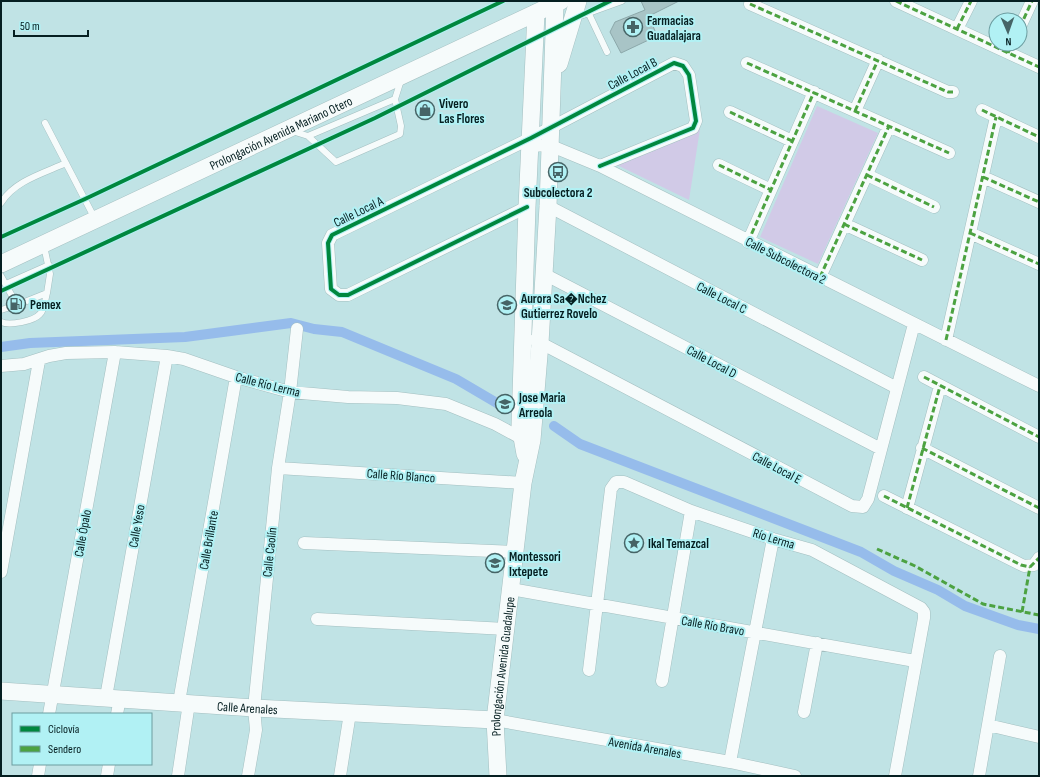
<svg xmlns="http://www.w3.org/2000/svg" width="1040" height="777" viewBox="0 0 1040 777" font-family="'Sofia Sans Condensed',sans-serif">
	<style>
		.green { fill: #d1cae7 }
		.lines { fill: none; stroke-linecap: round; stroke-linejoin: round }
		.canal { stroke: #96bceb; stroke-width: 10 }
		.building { fill: #a8c4c6; stroke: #8ca8aa }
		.lane-casing { stroke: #a3bfc0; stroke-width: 7 }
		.street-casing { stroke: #a3bfc0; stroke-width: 13 }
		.secondary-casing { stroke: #a3bfc0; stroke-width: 18 }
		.lane { stroke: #f6fbfb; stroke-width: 6 }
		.street { stroke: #f6fbfb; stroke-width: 12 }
		.secondary { stroke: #f6fbfb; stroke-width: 17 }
		.quiet { stroke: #4ca241; stroke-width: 3; stroke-dasharray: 6 3; stroke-linecap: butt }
		.cycleway-casing { stroke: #b1f1f4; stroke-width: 6 }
		.cycleway { stroke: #00873e; stroke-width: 4 }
		.labels { text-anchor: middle; stroke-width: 4; stroke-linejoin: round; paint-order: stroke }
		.poi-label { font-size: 13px; font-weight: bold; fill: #051f21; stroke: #b1f1f4; text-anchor: start }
		.street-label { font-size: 13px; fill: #051f21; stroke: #b1f1f4 }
	</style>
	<rect width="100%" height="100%" fill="#c0e3e5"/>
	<path class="green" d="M817,106l61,27 -60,131 -58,-27z
		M700,129l-11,71 -72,-35z"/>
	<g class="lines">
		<path class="canal" d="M1,347l29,-4 155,-6 106,-14 23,6 28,3 114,47 51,30
			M554,426l26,18 281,108 33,19 44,19 27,16 53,19 21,4"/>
	</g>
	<path class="building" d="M641,1h38l-30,15 8,20 -36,17 -11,-21 5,-10 30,-12z"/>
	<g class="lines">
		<defs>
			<path id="lane" d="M589,14l18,38
				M575,18l47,-17
				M45,123l50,96
				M292,131l16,5 28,26 64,-28 1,-8 -6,-27 6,-19
				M308,136l87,-37
				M1,203c13,-22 43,-30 65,-40
				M1,276l16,29
				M6,284l43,-19
				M1,310l16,-5 30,-12 3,-19 -6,-28
				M1,322c9,4 33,-1 39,-8 5,-5 5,-15 7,-21"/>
			<path id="street" d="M896,1l143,66
				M750,4l198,88h5
				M1020,27l12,-26
				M957,29l14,-28
				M747,63l202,90
				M982,110l57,27
				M855,111l23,-51
				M730,112l62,29
				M530,146l19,-1 51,21 439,220
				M719,165l52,25
				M867,175l67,32
				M983,177l56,25
				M548,206l349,182
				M527,207l-179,88h-9l-8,-6 -3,-46 4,-8 199,-97 143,-75 9,3 6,9 7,46 -3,7 -93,38
				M844,224l78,36
				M970,233l69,31
				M748,242l66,-150
				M544,274l337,175
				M820,277l69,-151
				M535,340l317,166 11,1 5,-8 46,-175
				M946,340l50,-223
				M1,366l23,-2 25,-8 17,-3 49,-1 52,4 17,3 52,18 54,15 58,5 49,1 49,6 49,20 26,14 6,1
				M924,377l115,60
				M922,448l117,60
				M278,468l245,15
				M884,496l140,70 10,-1 5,-7
				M907,508l33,-122
				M304,543l211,9
				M1,572l38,-211
				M511,589l404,72
				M317,619l189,10
				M589,670l22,-181 5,-7h8l67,29 82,28 39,11 109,58 3,4v6l-29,158
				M662,681l29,-170
				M106,697l61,-341
				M179,702l57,-325
				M804,712l13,-69
				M49,714l66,-362
				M117,714l3,-16
				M495,720l235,42 65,14
				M988,725l51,12
				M730,762l43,-223
				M38,776l2,-12
				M107,776l2,-12
				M178,776l11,-73
				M248,776l8,-46 -2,-22 24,-240 12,-76 7,-63
				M340,776l10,-63
				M979,776l21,-120"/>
			<g id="secondary">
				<path d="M559,64l19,-63"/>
				<path id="s1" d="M1,264l560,-263"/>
				<path d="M525,454l-5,-28 7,-219 9,-194"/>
				<path id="s2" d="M1,691l253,17 241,12"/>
				<path id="s3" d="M498,776l-3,-56 28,-237 9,-43 8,-97 8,-137 7,-202"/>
			</g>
		</defs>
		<use href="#lane" class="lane-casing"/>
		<use href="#street" class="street-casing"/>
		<use href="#secondary" class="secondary-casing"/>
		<use href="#lane" class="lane"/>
		<use href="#street" class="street"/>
		<use href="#secondary" class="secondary"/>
		<path class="quiet" d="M896,1l143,66
			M750,4l198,88h5
			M1020,27l12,-26
			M957,29l14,-28
			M1008,53l4,-9
			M747,63l202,90
			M982,110l57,27
			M855,111l23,-51
			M730,112l62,29
			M719,165l52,25
			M867,175l67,32
			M983,177l56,25
			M844,224l78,36
			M970,233l69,31
			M748,242l66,-150
			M820,277l69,-151
			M946,340l50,-223
			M924,377l115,60
			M922,448l117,60
			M884,496l137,69 9,2
			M907,508l33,-122
			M877,549l38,17 68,38 56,11
			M1030,567l9,-9
			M1022,612l8,-45"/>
		<defs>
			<path id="cycleway" d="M527,207l-179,88h-9l-8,-6 -3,-46 4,-8 199,-97 143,-75 9,3 6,9 7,46 -3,7 -93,38
				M1,237l84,-38 418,-198
				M1,291l374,-173 235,-117"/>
		</defs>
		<use href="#cycleway" class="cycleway-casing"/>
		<use href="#cycleway" class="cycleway"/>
	</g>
	<defs>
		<symbol id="pharmacy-ring" viewBox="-11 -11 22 22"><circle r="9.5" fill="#b1f1f4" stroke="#466466" stroke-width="1.5"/><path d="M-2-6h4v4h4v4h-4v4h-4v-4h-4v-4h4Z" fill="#466466"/></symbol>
		<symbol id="shop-ring" viewBox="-11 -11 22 22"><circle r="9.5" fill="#b1f1f4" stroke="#466466" stroke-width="1.5"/><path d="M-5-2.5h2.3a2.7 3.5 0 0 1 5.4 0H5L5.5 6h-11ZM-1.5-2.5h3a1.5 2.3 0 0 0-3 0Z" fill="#466466"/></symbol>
		<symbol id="bus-ring" viewBox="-11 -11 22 22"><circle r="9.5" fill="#b1f1f4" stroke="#466466" stroke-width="1.5"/><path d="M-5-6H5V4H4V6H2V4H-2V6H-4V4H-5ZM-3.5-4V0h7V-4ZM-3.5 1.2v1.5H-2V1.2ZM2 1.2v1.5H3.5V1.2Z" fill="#466466"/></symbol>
		<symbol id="fuel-ring" viewBox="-11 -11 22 22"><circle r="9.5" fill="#b1f1f4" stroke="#466466" stroke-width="1.5"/><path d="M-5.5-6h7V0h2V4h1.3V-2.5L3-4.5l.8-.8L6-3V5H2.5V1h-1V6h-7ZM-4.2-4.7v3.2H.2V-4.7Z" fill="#466466"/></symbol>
		<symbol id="school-ring" viewBox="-11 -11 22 22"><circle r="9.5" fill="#b1f1f4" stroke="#466466" stroke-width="1.5"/><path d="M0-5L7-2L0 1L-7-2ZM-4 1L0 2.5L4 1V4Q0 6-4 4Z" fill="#466466"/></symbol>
		<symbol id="sight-ring" viewBox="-11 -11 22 22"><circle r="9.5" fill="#b1f1f4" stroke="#466466" stroke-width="1.5"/><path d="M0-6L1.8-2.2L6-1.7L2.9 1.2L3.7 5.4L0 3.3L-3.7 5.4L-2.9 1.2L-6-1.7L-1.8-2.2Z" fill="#466466"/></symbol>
	</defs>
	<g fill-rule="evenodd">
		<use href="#pharmacy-ring" x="622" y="16" width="22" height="22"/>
		<use href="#shop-ring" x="414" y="99" width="22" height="22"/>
		<use href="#bus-ring" x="547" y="161" width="22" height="22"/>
		<use href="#fuel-ring" x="5" y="293" width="22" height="22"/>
		<use href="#school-ring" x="496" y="294" width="22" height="22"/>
		<use href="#school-ring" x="494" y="393" width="22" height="22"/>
		<use href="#sight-ring" x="623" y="532" width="22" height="22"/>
		<use href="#school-ring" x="484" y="552" width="22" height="22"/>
	</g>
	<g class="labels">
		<g class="poi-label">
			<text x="647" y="25">Farmacias<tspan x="647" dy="15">Guadalajara</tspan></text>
			<text x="439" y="108">Vivero<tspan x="439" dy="15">Las Flores</tspan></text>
			<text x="558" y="197" text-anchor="middle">Subcolectora 2</text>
			<text x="521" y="303">Aurora Sa�Nchez<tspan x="521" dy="15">Gutierrez Rovelo</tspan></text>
			<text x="30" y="309">Pemex</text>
			<text x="519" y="402">Jose Maria<tspan x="519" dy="15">Arreola</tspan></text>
			<text x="648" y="548">Ikal Temazcal</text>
			<text x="509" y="561">Montessori<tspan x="509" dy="15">Ixtepete</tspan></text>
		</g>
		<g class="street-label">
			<text transform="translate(632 73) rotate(-28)" y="5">Calle Local B</text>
			<text dy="5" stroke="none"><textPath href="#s1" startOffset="309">Prolongación Avenida Mariano Otero</textPath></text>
			<text transform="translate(358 211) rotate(-26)" y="5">Calle Local A</text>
			<text transform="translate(786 260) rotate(27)" y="5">Calle Subcolectora 2</text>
			<text transform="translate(722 297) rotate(27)" y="5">Calle Local C</text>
			<text transform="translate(712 361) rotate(28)" y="5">Calle Local D</text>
			<text transform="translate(268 384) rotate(14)" y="5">Calle Río Lerma</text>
			<text transform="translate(777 467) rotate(28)" y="5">Calle Local E</text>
			<text transform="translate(401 475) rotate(4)" y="5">Calle Río Blanco</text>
			<text transform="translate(136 526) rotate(-80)" y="5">Calle Yeso</text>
			<text transform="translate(82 533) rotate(-80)" y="5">Calle Ópalo</text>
			<text transform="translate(774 538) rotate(17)" y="5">Río Lerma</text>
			<text transform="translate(208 540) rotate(-80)" y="5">Calle Brillante</text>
			<text transform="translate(269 552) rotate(-84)" y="5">Calle Caolín</text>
			<text transform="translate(713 625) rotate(10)" y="5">Calle Río Bravo</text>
			<text dy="5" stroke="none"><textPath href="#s3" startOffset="110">Prolongación Avenida Guadalupe</textPath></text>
			<text dy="5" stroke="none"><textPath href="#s2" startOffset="247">Calle Arenales</textPath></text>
			<text transform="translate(645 747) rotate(10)" y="5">Avenida Arenales</text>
		</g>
	</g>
	<rect width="1040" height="777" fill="none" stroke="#051f21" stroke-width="4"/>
	<rect x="12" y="713" width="140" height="52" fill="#b1f1f4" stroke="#6c9da0"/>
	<rect x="20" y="726" width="20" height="6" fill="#00873e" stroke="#6c9da0"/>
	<text x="48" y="733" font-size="12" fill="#051f21">Ciclovía</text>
	<rect x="20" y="746" width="20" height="6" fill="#4ca241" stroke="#6c9da0"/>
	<text x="48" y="753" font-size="12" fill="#051f21">Sendero</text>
	<g transform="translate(1008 32) rotate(178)"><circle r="19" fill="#b1f1f4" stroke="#6c9da0"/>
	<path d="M0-3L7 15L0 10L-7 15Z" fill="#466466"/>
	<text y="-6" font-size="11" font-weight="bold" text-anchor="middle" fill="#051f21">N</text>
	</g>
	<path d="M14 30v6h74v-6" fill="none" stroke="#051f21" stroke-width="2"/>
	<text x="20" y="30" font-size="12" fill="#051f21" stroke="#b1f1f4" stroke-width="3" paint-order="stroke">50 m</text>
</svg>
